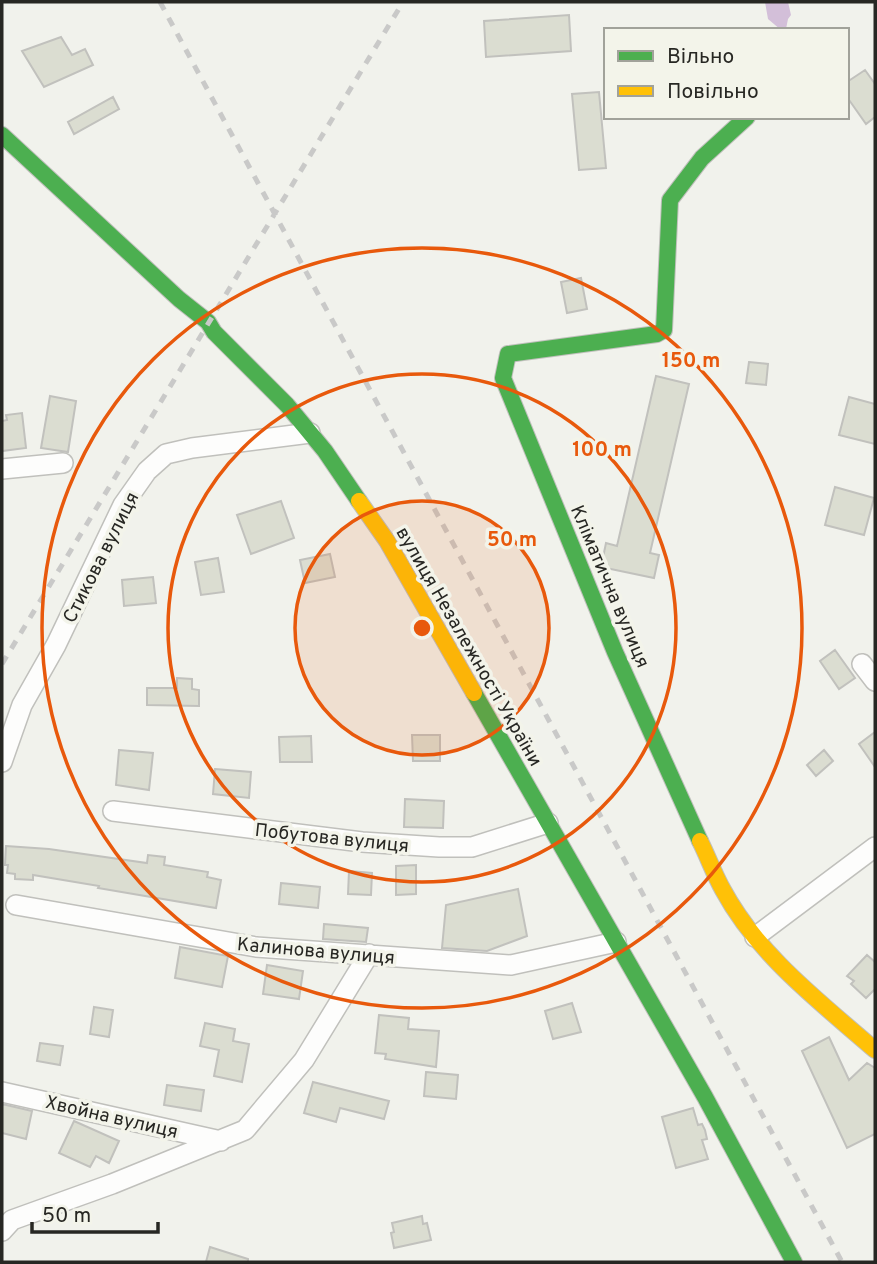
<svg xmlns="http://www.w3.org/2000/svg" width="877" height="1264" viewBox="0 0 877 1264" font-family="Overpass,sans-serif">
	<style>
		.water { fill: #d3bfd9 }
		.building { fill: #dbddd1; stroke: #c1c1bd; stroke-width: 2 }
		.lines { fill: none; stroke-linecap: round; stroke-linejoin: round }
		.street-casing { stroke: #c0c0bc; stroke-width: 22 }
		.fast-casing { stroke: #c0c0bc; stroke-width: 18 }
		.slow-casing { stroke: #c0c0bc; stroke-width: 18 }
		.street { stroke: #fdfdfc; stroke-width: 19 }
		.fast { stroke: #4caf50; stroke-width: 16 }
		.slow { stroke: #ffc107; stroke-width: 16 }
		.rail { stroke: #c9c9c8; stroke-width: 5; stroke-dasharray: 9 9; stroke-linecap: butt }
		.ring { fill: none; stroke: #e8590c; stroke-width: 3.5 }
		.labels { text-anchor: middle; stroke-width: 7; stroke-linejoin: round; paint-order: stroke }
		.street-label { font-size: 19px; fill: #272723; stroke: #f3f4ea }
		.centre { fill: #e8590c; stroke: #f3f4ea; stroke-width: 3.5 }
		.ring-label { font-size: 21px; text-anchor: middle; font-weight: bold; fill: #e8590c; stroke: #f3f4ea; stroke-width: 7; stroke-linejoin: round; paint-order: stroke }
	</style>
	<rect width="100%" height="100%" fill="#f1f2ec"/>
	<path class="water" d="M765,2h23l3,13 -3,4 -2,10 -5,1 -13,-11z"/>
	<path class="building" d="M569,15l2,36 -85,6 -2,-36z
		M61,37l11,18 13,-6 8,16 -49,22 -22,-36z
		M865,70l10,14v33l-9,7 -19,-27v-15z
		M599,92l7,76 -27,2 -7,-76z
		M113,97l6,12 -45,25 -6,-12z
		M581,278l6,31 -20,4 -6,-31z
		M749,362l19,2 -2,21 -20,-2z
		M656,376l33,8 -39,169 9,2 -5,23 -53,-11 5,-24 11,3z
		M50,396l26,5 -8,51 -27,-4z
		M849,397l26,7v40l-36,-9z
		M22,413l4,35 -24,3v-30l5,-1 -1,-5z
		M835,487l39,11 -10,37 -39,-10z
		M281,501l13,37 -43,16 -14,-39z
		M330,554l5,23 -30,6 -5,-23z
		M218,558l6,34 -23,3 -6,-33z
		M153,577l3,26 -32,3 -2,-26z
		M835,650l20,28 -16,11 -19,-28z
		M177,678l15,1v10l7,1v16l-52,-1v-17h30z
		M875,732v35l-16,-23z
		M412,735h28v26h-27z
		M311,736l1,26h-32l-1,-25z
		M119,750l34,3 -4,37 -33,-5z
		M824,750l9,11 -17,15 -9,-11z
		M215,769l36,3 -2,26 -36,-4z
		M405,799l39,2 -1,27 -39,-1z
		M6,846l43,3 98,14 1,-8 17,2 -1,8 44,7 -1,5 14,3 -5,28 -118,-20 1,-2 -66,-11v5l-18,-1v-5l-8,-1 1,-8h-3z
		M416,865v29l-20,1v-29z
		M349,871l23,2 -1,22 -23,-1z
		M281,883l39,4 -2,21 -39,-4z
		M518,889l9,47 -40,15 -45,-3 4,-43z
		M324,924l44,4 -2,14 -43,-3z
		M180,947l48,9 -6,31 -47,-9z
		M867,955l8,7v27l-9,9 -15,-14 3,-3 -7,-5z
		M267,965l36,6 -4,28 -36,-5z
		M572,1003l9,29 -28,7 -8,-28z
		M94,1007l19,3 -4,27 -19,-3z
		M379,1015l30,3 -1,11 31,2 -3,36 -51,-8 1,-5 -11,-1z
		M205,1023l30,6 -2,12 16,3 -7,38 -28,-6 5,-26 -19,-4z
		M829,1037l20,43 18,-17 8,5v66l-28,14 -45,-97z
		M40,1043l23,3 -3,19 -23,-4z
		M426,1072l32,3 -2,24 -32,-3z
		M313,1082l76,19 -5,18 -44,-11 -4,14 -32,-9z
		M167,1085l37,5 -3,21 -37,-6z
		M2,1104l30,7 -6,28 -24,-6z
		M693,1108l5,17 4,-1 3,6 2,9 -5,1 6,19 -32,9 -14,-51z
		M74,1121l45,20 -10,22 -13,-7 -6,11 -31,-14z
		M422,1216l1,8 4,-1 4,17 -37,8 -3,-15 3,-1 -2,-9z
		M210,1247l38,12v3h-42z"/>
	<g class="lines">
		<defs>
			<path id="street" d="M2,469l61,-6
				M862,664l13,17
				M2,762l20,-57 34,-60 67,-140 24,-34 19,-17 26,-6 118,-15
				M113,811l249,31 77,5h33l76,-24
				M16,905l240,42 255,18 105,-23
				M755,937l120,-90
				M2,1092l219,49
				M2,1231l10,-11 100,-36 133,-54 59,-70 65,-106"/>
			<path id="fast" d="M2,135l177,164 29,23 6,10 73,73 38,46 34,50
				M474,693l231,404 89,165
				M700,841l-85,-189 -112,-274 5,-24 149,-20 7,-4 6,-130 32,-42 45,-41"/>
			<path id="slow" d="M359,501l28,40 87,152
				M700,841c8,16 14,33 23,49 35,65 97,112 152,160"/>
		</defs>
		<use href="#street" class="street-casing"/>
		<use href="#fast" class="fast-casing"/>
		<use href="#slow" class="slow-casing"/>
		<use href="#street" class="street"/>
		<use href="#fast" class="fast"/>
		<use href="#slow" class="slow"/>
		<path class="rail" d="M160,2l682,1260
			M2,664l401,-662"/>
	</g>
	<circle cx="422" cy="628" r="127" fill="#e8590c" fill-opacity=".12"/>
	<g class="ring">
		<circle cx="422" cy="628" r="127"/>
		<circle cx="422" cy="628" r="254"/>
		<circle cx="422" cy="628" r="380"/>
	</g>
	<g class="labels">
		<g class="street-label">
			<text transform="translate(100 557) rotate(-63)" y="7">Стикова вулиця</text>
			<text transform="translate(611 586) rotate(67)" y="7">Кліматична вулиця</text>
			<text transform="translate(470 646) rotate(60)" y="7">вулиця Незалежності України</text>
			<text transform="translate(332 837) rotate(6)" y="7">Побутова вулиця</text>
			<text transform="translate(316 950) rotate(5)" y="7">Калинова вулиця</text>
			<text transform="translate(112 1116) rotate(13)" y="7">Хвойна вулиця</text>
		</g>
	</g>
	<circle cx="422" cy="628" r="10" class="centre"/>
	<g class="ring-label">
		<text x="691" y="367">150 m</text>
		<text x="602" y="456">100 m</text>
		<text x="512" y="546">50 m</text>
	</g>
	<rect width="877" height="1264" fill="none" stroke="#272723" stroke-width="7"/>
	<rect x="604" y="28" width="245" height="91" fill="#f3f4ea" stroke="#a1a29a" stroke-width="2"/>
	<rect x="618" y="51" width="35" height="10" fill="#4caf50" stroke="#a1a29a" stroke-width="2"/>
	<text x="667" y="63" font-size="21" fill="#272723">Вільно</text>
	<rect x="618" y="86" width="35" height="10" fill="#ffc107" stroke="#a1a29a" stroke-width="2"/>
	<text x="667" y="98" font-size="21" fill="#272723">Повільно</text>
	<path d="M32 1222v10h126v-10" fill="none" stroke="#272723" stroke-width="3.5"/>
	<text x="42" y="1222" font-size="21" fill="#272723" stroke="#f3f4ea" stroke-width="5" paint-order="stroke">50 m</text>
</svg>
